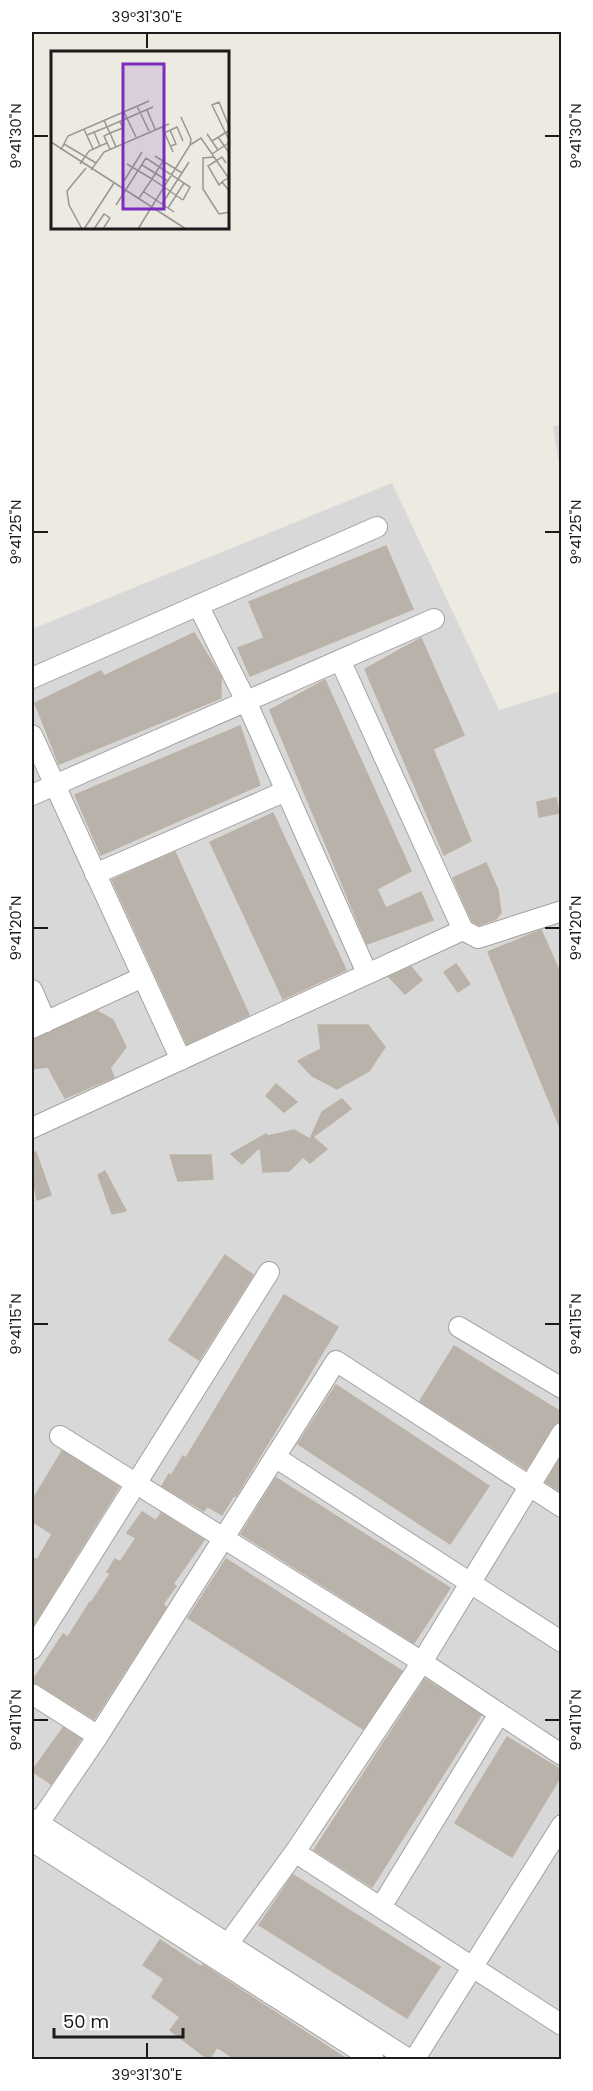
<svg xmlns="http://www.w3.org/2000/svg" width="593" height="2091" viewBox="0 0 593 2091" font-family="Poppins,sans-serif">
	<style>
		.residential { fill: #d9d8d8 }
		.building { fill: #b8b2ab; stroke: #bcb2a5; stroke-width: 1.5 }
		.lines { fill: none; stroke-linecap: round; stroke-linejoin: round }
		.minor-casing { stroke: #a2a2a2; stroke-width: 22 }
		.minor { stroke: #fff; stroke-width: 20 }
		.ticks { fill: none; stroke: #1b1b1b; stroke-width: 2 }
		.inset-road { fill: none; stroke: #989792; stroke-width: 1.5 }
		.view { fill: #7b2cbf; fill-opacity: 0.15; stroke: #7b2cbf; stroke-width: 3 }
		.inset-edge { fill: none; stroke: #1b1b1b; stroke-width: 3 }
		.neatline { fill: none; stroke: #1b1b1b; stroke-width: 2 }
		.ticks-label { font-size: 15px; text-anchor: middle; fill: #1b1b1b }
	</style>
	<rect width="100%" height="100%" fill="#eceae1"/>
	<path class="residential" d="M561,424h1l-1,51 -8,-48z
		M392,483l107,227 62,-19v1368l-529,1v-1431z"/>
	<path class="building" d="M386,546l27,63 -163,67 -12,-28 26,-10 -15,-36z
		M194,633l27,44v21l-162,66 -24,-61 66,-32 3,5z
		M421,638l43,97 -31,14 38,92 -27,14 -79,-186z
		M325,680l86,191 -34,18 9,19 35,-16 12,28 -66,24 -97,-234z
		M240,726l20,59 -159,70 -26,-60z
		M556,798l3,15 -20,4 -2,-15z
		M273,813l73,157 -63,29 -73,-157z
		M175,852l74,163 -62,29 -75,-164z
		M486,863l12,27 3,23 -5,6 -17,6 -7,-4 -19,-43z
		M541,930l20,45v155l-73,-178z
		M456,964l14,20 -12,8 -14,-20z
		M411,967l11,13 -17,14 -16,-17z
		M97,1011l16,9 13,27 -16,21 4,9 -49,21 -17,-31 -16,2v-29z
		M318,1025h50l17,22 -16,24 -32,18 -25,-13 -14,-15 23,-12z
		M276,1084l21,18 -13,10 -18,-16z
		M342,1099l9,10 -38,28 14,12 -17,14 -7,-6 -14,14 -26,1 -3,-25 -18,17 -11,-10 35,-20 2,2 26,-6 16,9 12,-27z
		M36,1152l15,43 -14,5 -5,-27v-20z
		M170,1155h41l2,24 -35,2z
		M105,1171l21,40 -14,3 -14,-39z
		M225,1255l28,20 -54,85 -30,-20z
		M284,1295l54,32 -102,169 -2,-1 -12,20 -15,-9 -3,5 -42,-25 7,-12 2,2 12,-20 3,2z
		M454,1346l107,66v9l-9,6 -26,42 -106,-68z
		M336,1385l153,101 -39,58 -152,-100z
		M62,1451l57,36 -87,140v-70l5,3 15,-26 -20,-13v-20z
		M561,1457v35l-15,-10z
		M276,1478l174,110 -36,55 -173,-109z
		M142,1512l14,9 5,-8 43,27 -31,44 3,2 -13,18 3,3 -72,112 -56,-35 -6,-2 31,-48 5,3 22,-35 1,1 19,-29 -3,-2 8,-13 5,3 16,-24 -9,-5z
		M226,1559l176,112 -39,58 -175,-111z
		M425,1679l56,36 -109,172 -58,-37z
		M63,1728l18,11 -30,45 -19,-13z
		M507,1737l54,33v6l-49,81 -57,-34z
		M293,1875l147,92 -33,51 -148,-93z
		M160,1940l41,27 2,-2 145,95h-112l-19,-13 -8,13 -39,-30 10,-13 -28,-20 12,-18 -21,-14z"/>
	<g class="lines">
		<defs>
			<path id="minor" d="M198,605l48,96 121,272
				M340,660l123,270 15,8 84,-27
				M32,678l345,-151
				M32,735l149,325
				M32,795l402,-176
				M95,874l191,-83
				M32,990l14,32
				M32,1028l111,-51
				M32,1128l431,-198
				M459,1327l103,61
				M60,1436l362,226 140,-229
				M275,1457l287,185
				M32,1649l237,-377
				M32,1694l66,42
				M32,1819l378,241
				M32,1833l66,-97 238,-375 226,146
				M32,1841l342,219
				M295,1852l267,173
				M381,1907l118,-193
				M217,1959l78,-107 127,-190 140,93
				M414,2060l148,-235"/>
		</defs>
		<use href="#minor" class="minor-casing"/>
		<use href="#minor" class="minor"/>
	</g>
	<path class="ticks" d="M147,33v15M33,136h15M545,136h15M33,532h15M545,532h15M33,928h15M545,928h15M33,1324h15M545,1324h15M33,1720h15M545,1720h15M147,2043v15"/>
	<g transform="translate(51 51)">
		<rect width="178" height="178" fill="#eceae1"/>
		<path class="inset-road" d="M86,55l12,25M96,59l8,19M73,61l12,25M53,69l3,7 46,-20M111,76l11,25M33,78l9,20M179,78l-11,-27 -7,3 18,37M119,79l6,14 -5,2M43,81l6,14 7,-3M113,82l13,-6 6,14M156,83l11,16M36,84l20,-8 3,6 13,-5 -3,-6M167,86l12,17M161,90l18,-11M0,91l135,87M13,93l32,19M139,94l11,-7 29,42M59,98l-6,-13 6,-3 6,14M10,99l7,-14 81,-35M161,103l18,-12M104,105l27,17M163,106l-11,1v31l16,25 11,-2M29,113l9,-13 11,-5M76,113l25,15 11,-18M91,114l26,16M40,119l13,-18 65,-28M177,127l-6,4 8,10M73,130l18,-29M171,131l-3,3 -11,-19 14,-9 4,6M93,141l30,20M88,147l13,-19 31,21M111,153l27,-42M65,154l30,-47 44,29 -7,13M117,157l16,-25M31,178l-13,-24 -2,-14 19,-23M33,178l30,-46M43,178l10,-15 6,4 -7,11M87,178l52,-84 1,-6 -10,-22"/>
		<path class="view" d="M72,13h41v145h-41z"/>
		<rect width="178" height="178" class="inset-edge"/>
	</g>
	<rect width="593" height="2091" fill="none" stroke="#ffffff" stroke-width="66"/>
	<path d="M54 2028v9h129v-9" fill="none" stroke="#1b1b1b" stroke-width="3"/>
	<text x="63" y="2028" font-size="18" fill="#1b1b1b" stroke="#ffffff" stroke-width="4.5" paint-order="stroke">50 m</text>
	<rect x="33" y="33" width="527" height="2025" class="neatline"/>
	<g class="ticks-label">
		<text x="147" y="22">39°31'30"E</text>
		<text transform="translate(16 136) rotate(-90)" y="5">9°41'30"N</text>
		<text transform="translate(576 136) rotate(-90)" y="5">9°41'30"N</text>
		<text transform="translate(16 532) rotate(-90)" y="5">9°41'25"N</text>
		<text transform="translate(576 532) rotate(-90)" y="5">9°41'25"N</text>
		<text transform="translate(16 928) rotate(-90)" y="5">9°41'20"N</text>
		<text transform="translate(576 928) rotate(-90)" y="5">9°41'20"N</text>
		<text transform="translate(16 1324) rotate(-90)" y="5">9°41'15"N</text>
		<text transform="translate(576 1324) rotate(-90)" y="5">9°41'15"N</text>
		<text transform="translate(16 1720) rotate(-90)" y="5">9°41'10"N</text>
		<text transform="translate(576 1720) rotate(-90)" y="5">9°41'10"N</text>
		<text x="147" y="2080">39°31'30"E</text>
	</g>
</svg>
